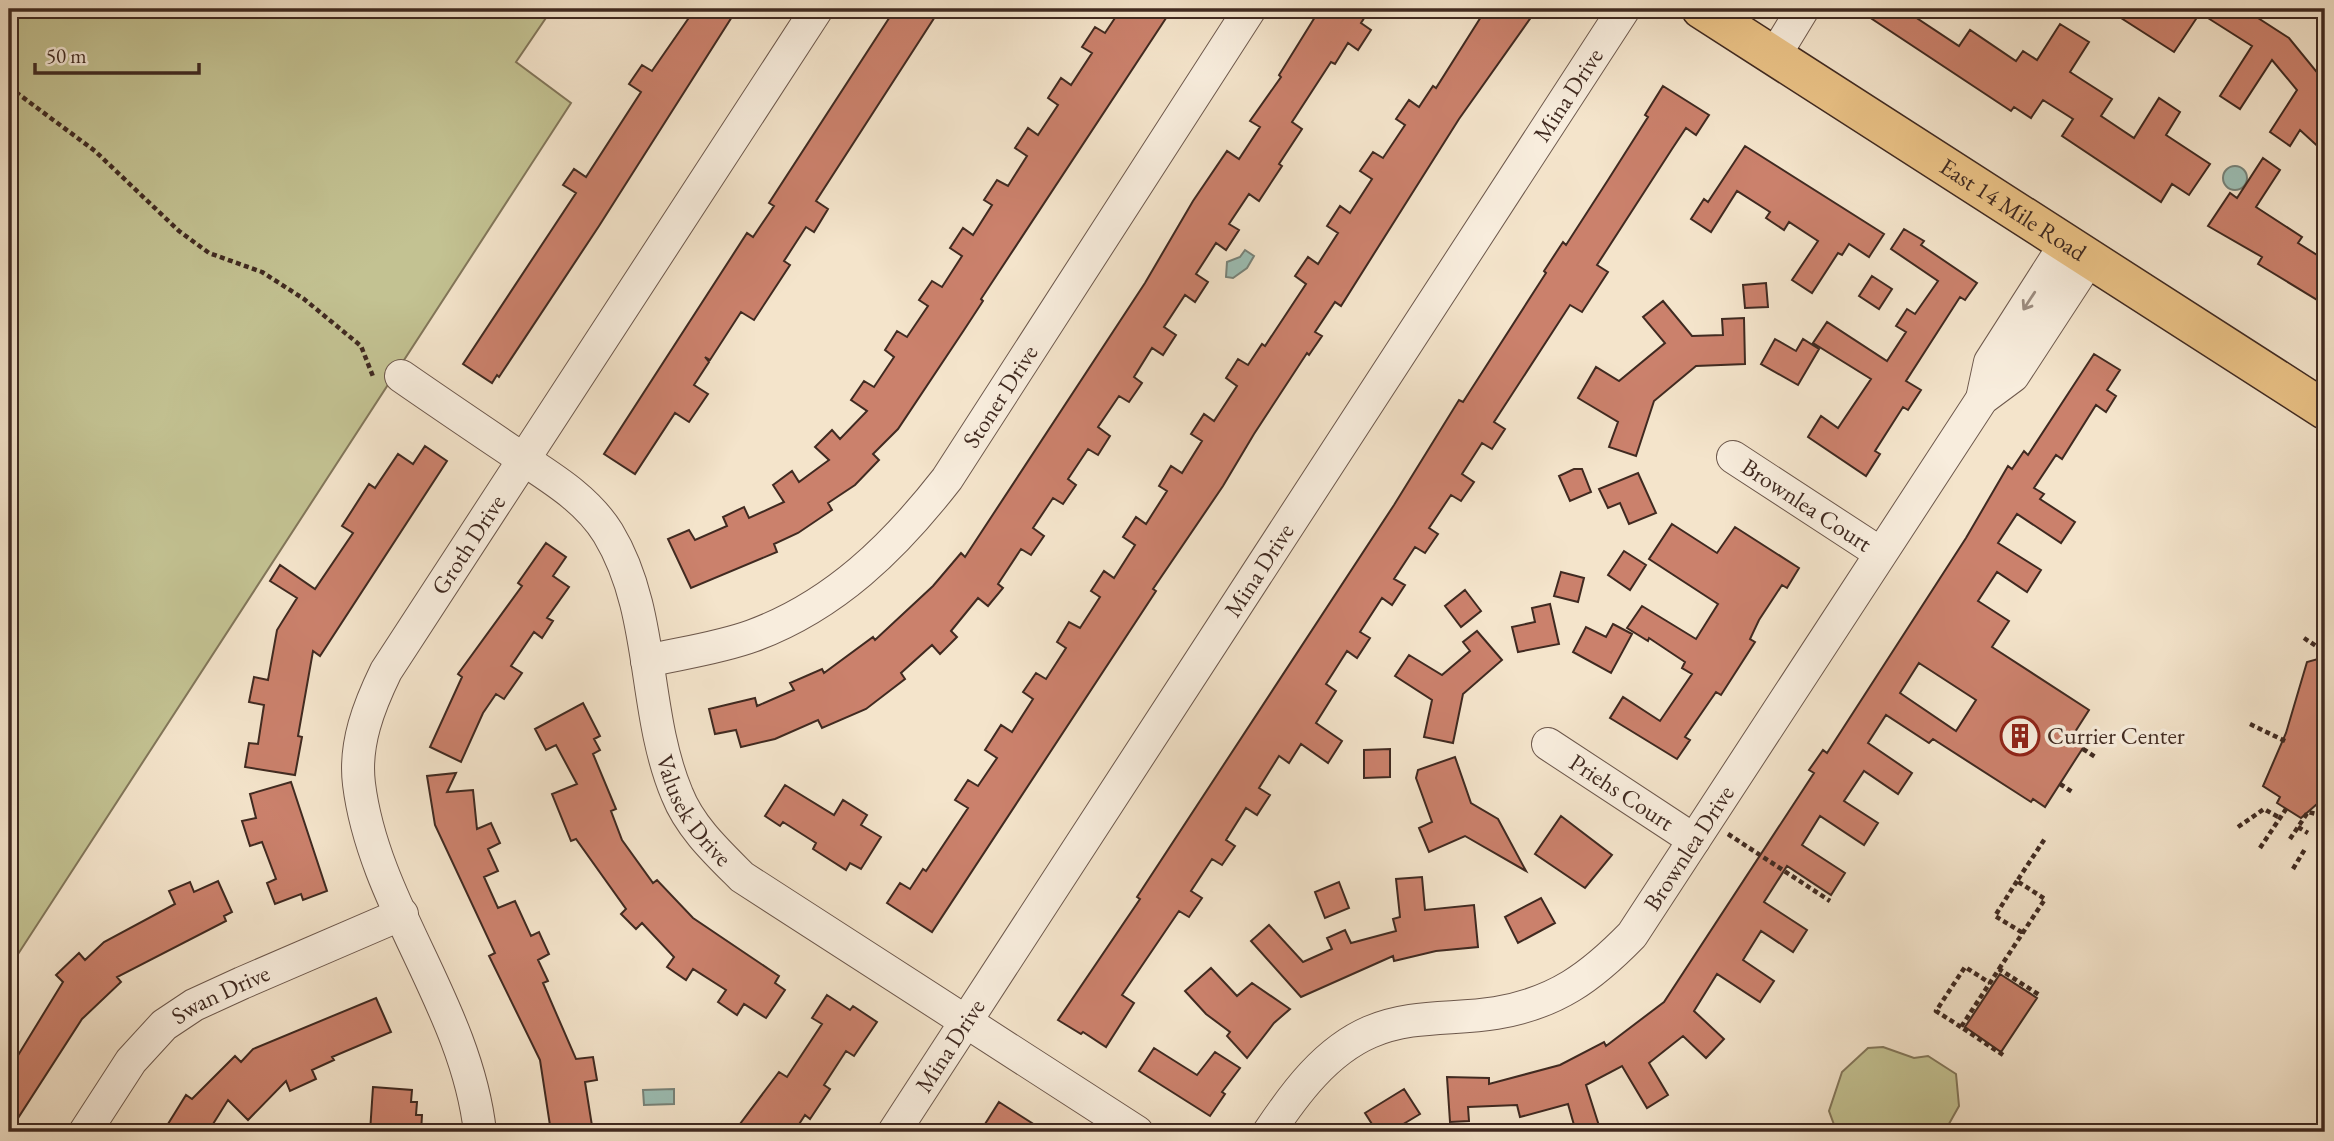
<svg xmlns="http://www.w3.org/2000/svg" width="2334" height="1141" viewBox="0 0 2334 1141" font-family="'EB Garamond',serif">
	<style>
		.green { fill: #c3c292; stroke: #82765a; stroke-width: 2 }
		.water { fill: #9cbfb5; stroke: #77837a; stroke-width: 2 }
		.building { fill: #cb816c; stroke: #402a21; stroke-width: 2; fill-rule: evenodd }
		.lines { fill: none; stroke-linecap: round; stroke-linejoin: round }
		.minor-casing { stroke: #6d584c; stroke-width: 34 }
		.major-casing { stroke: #402a21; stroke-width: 41 }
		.path { stroke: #402a21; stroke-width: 4.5; stroke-dasharray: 5 3.5; stroke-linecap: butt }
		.minor { stroke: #f8eddd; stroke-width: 32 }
		.major { stroke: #eac286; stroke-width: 38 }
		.oneway { stroke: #9c8c7f }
		.labels { text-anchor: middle; stroke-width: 7; stroke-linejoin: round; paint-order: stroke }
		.street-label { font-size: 24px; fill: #402a21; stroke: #f8eddd }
		.poi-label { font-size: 24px; fill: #402a21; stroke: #f8eddd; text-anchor: start }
	</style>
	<rect width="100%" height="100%" fill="#f4e4cb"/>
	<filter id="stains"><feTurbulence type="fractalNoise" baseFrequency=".00286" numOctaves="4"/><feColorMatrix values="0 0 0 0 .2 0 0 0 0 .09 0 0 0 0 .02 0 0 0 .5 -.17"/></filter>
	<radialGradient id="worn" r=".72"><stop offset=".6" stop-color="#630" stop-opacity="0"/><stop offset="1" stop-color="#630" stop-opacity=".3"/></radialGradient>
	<path class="green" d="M9,9h543l-36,53 55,41 -562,865z
		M1883,1047l31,11 14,-2 28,18 3,32 -14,25 -109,-1 -7,-19 13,-39 26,-24z"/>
	<path class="water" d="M2223 178a12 12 0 1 1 24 0a12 12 0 1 1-24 0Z
		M1245,250l9,6 -7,12 -14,10 -7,-1 1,-15 13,-5z
		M674,1089v15l-30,1 -1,-15z"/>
	<path class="building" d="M695,9h42l-138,217 -100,151 -2,-2 -5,8 -29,-19 113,-171 -13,-8 11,-16 12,8 55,-85 -12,-8 13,-19 10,6z
		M895,9h45l-124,192 12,8 -14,23 -8,-5 -22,34 6,4 -36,55 -13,-8 -31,48 -5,-3 4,5 -15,23 14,9 -19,28 -14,-9 -40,61 -31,-20 143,-221 6,4 21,-31 -5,-3z
		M1121,9h51l-191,290 2,2 -19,29 -66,99 -25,25 6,6 -24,25 -27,18 4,7 -34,23 -24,11 3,8 -86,36 -23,-49 21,-9 6,10 32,-14 -4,-9 21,-10 5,11 35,-16 -11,-17 19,-14 7,11 30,-22 -14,-13 17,-17 8,9 27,-28 -16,-11 13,-19 10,6 20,-30 -9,-7 12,-19 10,6 21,-31 -9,-6 13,-19 10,6 20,-31 -12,-8 13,-20 10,7 19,-30 -8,-5 13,-20 11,6 19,-30 -12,-8 13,-20 10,7 20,-30 -10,-7 13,-20 10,7 21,-32 -10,-6 13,-20 10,6z
		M1320,9h50l-9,14 10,7 -13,20 -10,-7 -13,21 -4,-2 -39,60 10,7 -23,35 3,2 -23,35 -10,-7 -20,30 10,6 -13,20 -10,-7 -20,31 12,8 -13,20 -10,-7 -21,32 12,8 -13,20 -11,-7 -18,29 8,6 -13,19 -10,-6 -21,31 12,9 -12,19 -10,-6 -20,30 8,6 -13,19 -10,-6 -20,30 11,8 -13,19 -10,-6 -23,35 5,4 -15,18 -10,-8 -27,33 6,6 -17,17 -8,-9 -31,28 4,6 -39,30 -44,19 -4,-8 -43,19 -34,8 -5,-17 -21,4 -6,-25 46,-11 2,8 37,-16 -4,-7 32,-14 2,4 49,-36 2,3 58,-54 28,-33 4,4 180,-274 48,-82 34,-50 12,8 21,-32 -10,-6 31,-44 -2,-2z
		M1486,9h51l-78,110 -118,187 -6,-4 -20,30 7,4 -13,19 -2,-2 -53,81 -31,52 -70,103 3,2 -224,341 -45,-29 13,-20 10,6 13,-20 3,2 42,-63 -13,-8 13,-20 10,6 19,-28 -12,-8 16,-25 11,7 21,-33 -10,-7 13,-19 10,6 20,-31 -9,-6 12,-20 11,6 20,-31 -9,-6 13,-20 10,7 21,-33 -12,-8 13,-20 10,7 21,-33 -8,-5 12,-20 11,7 20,-32 -11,-7 13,-20 10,7 23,-35 -11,-8 12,-19 10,6 14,-21 3,2 41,-62 -11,-8 13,-19 10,7 20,-31 -11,-7 13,-20 10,7 22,-34 -12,-8 13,-19 10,6 22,-33 -9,-6 13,-19 10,7 14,-21 3,2z
		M1857,9h46l56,37 11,-16 46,31 7,-10 14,9 23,-36 29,18 -19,30 42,27 -11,17 33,22 25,-40 21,14 -14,23 44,29 -21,31 -17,-11 -11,18 -99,-66 11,-17 -30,-19 -12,18 -17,-11 -3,4z
		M2107,9h137l45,29 36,44v71l-25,-23 -10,16 -20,-14 27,-42 -25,-30 -32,49 -20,-13 32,-50 -52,-33 -26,39z
		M1663,86l46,29 -13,20 -10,-7 -14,21 -75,116 11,7 -26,40 -12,-7 -76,117 11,7 -13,20 -10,-6 -20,31 12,8 -13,19 -10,-6 -22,33 9,6 -13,19 -10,-6 -21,32 11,6 -13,20 -10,-7 -22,34 10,6 -13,20 -10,-7 -21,33 10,7 -20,32 26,18 -14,22 -27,-19 -12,19 -10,-7 -20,32 11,7 -13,20 -11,-7 -20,32 9,6 -13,19 -10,-6 -21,32 11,7 -13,19 -10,-6 -57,84 12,8 -28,44 -23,-15 -2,2 -23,-14 82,-121 -3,-2 257,-392 65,-105 4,2 83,-129 -2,-2 19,-29 3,3 42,-65 40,-63 -3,-2z
		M1745,146l139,88 -15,23 -20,-13 -7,11 -4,-2 -26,40 -20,-13 26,-39 -29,-19 -5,8 -18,-12 4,-6 -33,-21 -26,41 -20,-13 13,-20 4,3z
		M2263,158l17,12 -24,37 46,30 -4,6 27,17v31l-6,10 -61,-37 4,-7 -54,-31 22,-33 7,5z
		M1904,229l20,12 -3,4 56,38 -12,17 -5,-3 -54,84 15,9 -13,20 -5,-3 -28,44 5,3 -14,22 -58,-39 13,-21 17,12 33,-49 -58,-36 14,-21 60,39 19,-29 -10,-6 11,-17 8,5 23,-33 -47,-32z
		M1872,276l20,13 -13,20 -20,-13z
		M1766,283l2,24 -23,1 -2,-23z
		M1663,301l29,35 31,-1 -1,-16 22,-1 1,46 -49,2 -42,35 -18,55 -27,-9 9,-25 -40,-24 18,-31 23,14 46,-38 -22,-26z
		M1775,339l21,12 7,-12 16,10 -21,36 -37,-21z
		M2094,354l26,16 -13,20 9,6 -10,16 -10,-7 -34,54 -6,-4 -22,33 10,6 -4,5 35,23 -14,21 -44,-29 -19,29 43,27 -14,22 -30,-20 -19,29 31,20 -17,26 97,63 -14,22 13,8 -43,67 -12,-8 -2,3 -98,-63 -4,4 -43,-28 -18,28 44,30 -14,21 -34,-23 -20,30 34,22 -14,22 -44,-29 -18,29 43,28 -14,22 -44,-29 -23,36 43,28 -14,22 -32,-21 -18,29 31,21 -14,21 -43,-28 -23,37 30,28 -18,19 -23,-22 -34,27 19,32 -21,13 -25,-42 -36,19 15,47h-25l-8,-28 -48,13 -3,-12 -49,2 1,14 -19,1 -3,-45 42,1v6l71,-19 44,-23 2,4 58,-44 150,-229 -5,-3 14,-20 4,3 139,-215 42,-72 4,3 12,-18 4,4zM1919,663l57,37 -20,31 -56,-38z
		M425,446l22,15 -127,195 -7,-5 -15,85 4,1 -7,38 -50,-8 4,-24 9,1 6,-39 -15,-3 5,-25 14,3 9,-50 20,-32 -27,-17 10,-16 35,24 38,-56 -11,-7 27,-42 6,4 23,-34 15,10z
		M1574,469h8l9,23 -21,9 -11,-25z
		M1638,473l18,40 -27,11 -9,-21 -12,5 -9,-19z
		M1672,524l45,29 18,-26 64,41 -12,20 -5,-3 -23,35 -9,19 5,3 -34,53 -5,-3 -31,45 5,3 -13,19 -67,-41 13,-21 37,24 32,-47 -10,-6 3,-6 -36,-24 -1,3 -21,-13 15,-22 54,33 22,-35 -69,-45z
		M546,543l20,14 -13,19 16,11 -22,31 6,3 -11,17 -8,-6 -23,34 11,7 -18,26 -8,-5 -13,19 -22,49 -31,-15 32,-70 -4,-3 64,-88 -4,-3z
		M1624,551l22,14 -16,25 -22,-15z
		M1561,572l23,6 -6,24 -24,-6z
		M1465,590l16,21 -20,16 -16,-21z
		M1550,604l9,40 -41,8 -6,-25 23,-5 -3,-14z
		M1613,624l19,10 -21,39 -38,-21 13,-25 20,10z
		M1477,631l25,29 -39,34 -10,49 -29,-6 8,-37 -37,-24 14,-21 33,20 28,-24 -7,-9z
		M2325,657v140l-24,21 -24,-15 3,-6 -17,-11 23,-53 21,-71z
		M583,703l17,33 -6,3 6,11 -7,4 23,55 -5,2 11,29 31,43 4,-3 36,38 86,58 -4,7 10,7 -19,28 -22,-14 -7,11 -19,-13 8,-12 -33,-21 -7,11 -19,-13 7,-10 -32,-34 -6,6 -15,-15 5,-5 -50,-70 -5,2 -19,-47 25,-10 -21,-39 -10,5 -11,-21z
		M1390,749v28l-26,1v-28z
		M1455,757l16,46 27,16 28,52 -61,-35 -36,16 -10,-24 13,-6 -16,-44 2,-8z
		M456,773l-9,19 26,-2 4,39 14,-6 9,20 -12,6 10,22 -14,6 14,31 17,-7 16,35 8,-4 10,22 -11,6 10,21 -5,2 33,76 17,-2 4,23 -12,2 8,50h-42l-11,-72 -51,-104 6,-3 -60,-128 -8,-49z
		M291,782l36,109 -24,9 -2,-6 -26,10 -8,-21 9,-4 -14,-37 -12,4 -8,-25 14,-3 -6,-24z
		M785,785l49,30 9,-15 24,15 -6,10 20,12 -20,32 -11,-6 -4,7 -33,-21 3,-6 -33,-21 -3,4 -15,-10z
		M1561,816l51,39 -27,33 -50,-34z
		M1422,877l3,33 49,-5 4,42 -42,4 -42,10 -1,-5 -92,41 -50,-56 18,-16 34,37 29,-13 -5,-11 18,-8 6,13 45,-12 -3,-12 7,-2 -4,-38z
		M218,881l14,31 -8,4 2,5 -109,56 4,5 -39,37 -73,113v-62l54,-88 -7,-7 23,-22 6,7 19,-18 71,-38 -6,-13 21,-9 4,10z
		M1339,882l10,26 -24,10 -10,-26z
		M1541,898l14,25 -37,20 -13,-26z
		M1211,968l26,28 15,-13 38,26 -16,14 -27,35 -20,-22 3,-4 -24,-18 -21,-23z
		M2000,974l37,24 -36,54 -36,-25z
		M827,995l23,15 3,-4 24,16 -23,34 -8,-5 -22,34 6,4 -20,30 -5,-4 -11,17h-60l45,-60 8,5 35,-53 -10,-6z
		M376,998l15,34 -59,25 2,3 -22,10 4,9 -26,12 -4,-10 -38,39 -20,-20 -20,32h-45l23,-37 6,4 43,-43 6,6 12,-13z
		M1154,1048l43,27 18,-23 25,16 -18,24 3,2 -15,22 -71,-45z
		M373,1087l39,3 -1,12h6l-1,13h6l-1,17h-51z
		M1404,1089l16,25 -30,18h-13l-12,-19z
		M999,1102l47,30h-66z"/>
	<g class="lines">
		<defs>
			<g id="minor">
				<path d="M1775,55l28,-46"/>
				<path id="s1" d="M401,376c36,25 73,50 110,75 35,24 74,45 97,82 48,79 34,178 69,261 13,33 40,58 65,83l395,255"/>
				<path d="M1982,399l8,-37 76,-119"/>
				<path id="s2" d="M1733,457l147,96"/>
				<path id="s3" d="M647,661c35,-8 72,-13 105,-25 82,-30 142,-89 195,-157l303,-470"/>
				<path id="s4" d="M1548,744l146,96"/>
				<path id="s5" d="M85,1132l46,-71 33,-36 30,-20 48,-22 160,-69"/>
				<path id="s6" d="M480,1132c-14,-126 -106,-227 -121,-348 -5,-40 10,-78 27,-113l431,-662"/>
				<path id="s7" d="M894,1132l730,-1123"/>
				<path id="s8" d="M1269,1132c26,-39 57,-81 101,-100 42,-18 83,-12 126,-19 60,-10 95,-36 136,-78l350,-536 31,-23 77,-118"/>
			</g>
			<g id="major">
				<path id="s9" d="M1701,9l624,401"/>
			</g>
		</defs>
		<use href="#minor" class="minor-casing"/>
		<use href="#major" class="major-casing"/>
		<path class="path" d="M9,87l86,64 84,80 30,22 53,19 42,27 57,47 13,33
			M2304,638l21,14
			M2250,724l37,18
			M2083,749l14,9
			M2060,784l14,9
			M2238,827l26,-18 16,9
			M2298,827l10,6
			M1728,834l102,67
			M2290,839l18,-27 17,4
			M2260,848l26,-39
			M2322,861l3,-5
			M2293,869l12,-20
			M2320,874l5,-8
			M2017,881l-22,35 28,17
			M1999,969l46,-70 -28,-18 29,-44
			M1961,1027l-25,-16 29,-44 25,16
			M2003,1055l-42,-28 38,-58 42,27"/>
		<use href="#minor" class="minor"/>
		<use href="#major" class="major"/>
	</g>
	<defs><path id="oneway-shaft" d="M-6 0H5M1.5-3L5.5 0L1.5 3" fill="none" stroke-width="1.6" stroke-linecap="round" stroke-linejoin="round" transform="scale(1.75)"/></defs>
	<use class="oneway" href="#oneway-shaft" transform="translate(2029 301) rotate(123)"/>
	<defs>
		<symbol id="building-ring" viewBox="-11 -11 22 22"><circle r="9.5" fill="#f8eddd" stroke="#8f2418" stroke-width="1.5"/><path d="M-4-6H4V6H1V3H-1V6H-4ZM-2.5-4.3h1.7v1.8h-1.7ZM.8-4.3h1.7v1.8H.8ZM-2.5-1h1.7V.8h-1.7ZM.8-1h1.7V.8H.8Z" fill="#8f2418"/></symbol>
	</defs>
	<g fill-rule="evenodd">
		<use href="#building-ring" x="1998" y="714" width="44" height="44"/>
	</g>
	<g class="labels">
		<g class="street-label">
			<text dy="8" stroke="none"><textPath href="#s7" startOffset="1237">Mina Drive</textPath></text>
			<text dy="8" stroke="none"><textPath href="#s9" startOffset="371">East 14 Mile Road</textPath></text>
			<text dy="8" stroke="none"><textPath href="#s3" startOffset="460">Stoner Drive</textPath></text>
			<text dy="8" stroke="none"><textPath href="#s2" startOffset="88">Brownlea Court</textPath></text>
			<text dy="8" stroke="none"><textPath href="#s6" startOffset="639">Groth Drive</textPath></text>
			<text dy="8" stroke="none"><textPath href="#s7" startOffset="670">Mina Drive</textPath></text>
			<text dy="8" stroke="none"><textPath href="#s4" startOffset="88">Priehs Court</textPath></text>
			<text dy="8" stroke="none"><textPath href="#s1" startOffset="555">Valusek Drive</textPath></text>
			<text dy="8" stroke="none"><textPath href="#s8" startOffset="536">Brownlea Drive</textPath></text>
			<text dy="8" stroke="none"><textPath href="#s5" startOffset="198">Swan Drive</textPath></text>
			<text dy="8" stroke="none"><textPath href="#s7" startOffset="103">Mina Drive</textPath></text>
		</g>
		<g class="poi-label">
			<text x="2047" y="744">Currier Center</text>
		</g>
	</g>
	<rect width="2334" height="1141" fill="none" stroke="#f4e4cb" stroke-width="35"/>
	<rect x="10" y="10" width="2313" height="1120" fill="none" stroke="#402a21" stroke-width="3.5"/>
	<rect x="18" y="18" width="2299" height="1106" fill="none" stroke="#402a21" stroke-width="2"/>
	<path d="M35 63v10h164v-10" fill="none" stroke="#402a21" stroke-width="3.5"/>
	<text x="46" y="63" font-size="21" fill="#402a21" stroke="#f8eddd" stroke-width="5" paint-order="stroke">50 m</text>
	<rect width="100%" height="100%" filter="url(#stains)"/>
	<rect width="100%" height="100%" fill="url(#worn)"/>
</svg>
